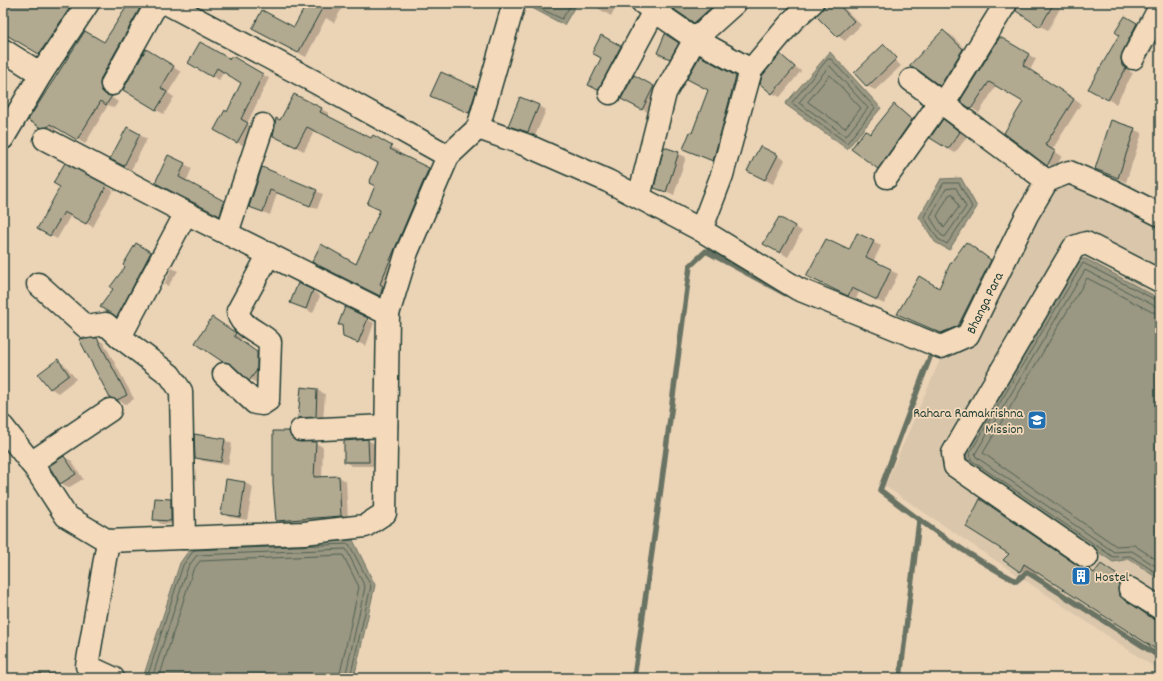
<svg xmlns="http://www.w3.org/2000/svg" width="1163" height="681" viewBox="0 0 1163 681" font-family="Dekko,sans-serif">
	<style>
		.built { fill: #dac6ab }
		.water { fill: #9a9782; stroke: #697363 }
		.shadow { fill: #0003 }
		.lines { fill: none; stroke-linecap: round; stroke-linejoin: round }
		.shore { stroke: #506153; stroke-width: 1 }
		.stream { stroke: #697363; stroke-width: 5.5 }
		.building { fill: #b2a991; stroke: #1f3d34 }
		.minor-casing { stroke: #1f3d34; stroke-width: 25 }
		.minor { stroke: #f4d9bb; stroke-width: 22 }
		.labels { text-anchor: middle; stroke-width: 3.5; stroke-linejoin: round; paint-order: stroke }
		.street-label { font-size: 14px; fill: #1f3d34; stroke: #f4d9bb }
		.poi-label { font-size: 14px; fill: #1f3d34; stroke: #f4d9bb; text-anchor: end }
	</style>
	<rect width="100%" height="100%" fill="#ebd3b6"/>
	<filter id="ink" filterUnits="userSpaceOnUse"><feTurbulence type="fractalNoise" baseFrequency=".025" numOctaves="2"/><feDisplacementMap in="SourceGraphic" scale="8" xChannelSelector="R" yChannelSelector="G"/><feConvolveMatrix kernelMatrix="1 2 1 2 8 2 1 2 1" color-interpolation-filters="sRGB"/></filter>
	<g filter="url(#ink)">
		<path class="built" d="M1069,180l91,43v448l-275,-185 58,-133 106,-166z"/>
		<path class="water" d="M523,3h54l-13,22z
			M830,52l51,56 -34,41 -62,-45z
			M961,178l16,29 -28,43 -14,-8 -16,-25 22,-38z
			M1081,259h5l74,40v281l-31,-21 -16,3 -146,-100 -1,-11z
			M353,540l22,45 -21,93h-211l37,-115 12,-17z
			M70,673l21,5h-74l8,-4z"/>
		<path class="shadow" d="M3,3h88l-38,59 -50,-31z
			M130,3l17,11 -40,75 1,6 10,7 -4,6 -6,-3 -23,39 -28,-17 -2,4h-5l-21,-11 76,-76z
			M309,3h28l6,3 -9,17 -8,-5 -20,39 -46,-24 35,-4z
			M589,3h29l-7,13z
			M674,3h52l-25,23z
			M825,3h14l22,22 -16,16 -7,-5 -20,-20 7,-8z
			M1019,3h44l-15,27 -8,-4z
			M1125,17l19,11 -16,35 2,9 3,1 -17,31 -26,-15 31,-54z
			M943,31l8,4 19,19 -22,35 -26,-17z
			M601,37l27,14 -22,42 -9,-4 5,-31z
			M1000,38l36,21 -6,11 51,34 -29,46 10,6 -7,13 -50,-36 20,-31 -29,-16 -17,27 -17,-12z
			M673,39l12,9 -8,14 -19,-9z
			M146,50l35,22 -13,21 6,4 -10,17 -8,-4z
			M888,53l13,13 -26,24 -8,-4z
			M781,56l20,15 -21,26 -8,-4z
			M232,57l37,21 -22,46 7,4 -10,18 -29,-16 13,-17 15,-30 -19,-11 -5,8 -29,-17 40,-3z
			M700,57l43,24 -23,84 -35,-16 8,-15 17,-44z
			M634,76l27,16 -12,21 -26,-15z
			M476,88l8,5 -8,24 -45,-21z
			M3,91l4,2 -4,8z
			M894,105l25,19 -33,48 -8,-4z
			M539,106l7,4 -11,26 -25,-11z
			M321,109l8,4 -2,4 45,23 2,-3 25,14 -2,3 39,19 -48,127 -68,-34 37,-1 24,-55 -5,-24 3,-23 -64,-33 -11,21 -23,-11v-18z
			M1112,121l30,12 -16,49 -30,-13z
			M951,125l16,12 -12,16 -7,-4z
			M127,128l20,11 -16,31 -12,-7z
			M761,147l24,13 -12,24 -17,-9z
			M665,148l21,9 -12,38 -19,-8z
			M168,156l24,12 -6,14 45,25 -4,12 -63,-33z
			M263,169l60,25 -6,15 -40,-16 -7,22 -20,-8z
			M106,186l7,4 -20,37 -22,-12 -14,24 -19,-10 24,-42z
			M779,218l23,13 -14,26 -23,-14z
			M873,242l8,4 -8,16 25,12 -14,30 -25,-12 -3,7 -41,-19 34,-28z
			M136,245l22,12 -34,63 -22,-13 12,-18z
			M974,247l24,18 -32,65 -17,7 -43,-20 34,-28z
			M172,268l6,3 -10,15 -4,-2z
			M312,291l8,5 -7,17 -22,-11z
			M213,318l30,20 -3,3 24,16v18l-7,9 -21,-17 -13,-6z
			M367,319l7,4 -8,23 -22,-10 -1,-9 -3,-2z
			M97,339l7,4 30,56 -8,5 -15,-7z
			M58,361l7,4 11,14 -18,14 -8,-5z
			M302,388l15,2 8,4 -2,27 -17,1 -7,-4z
			M288,432l8,4 2,6 17,1 8,4 -1,31 17,-1 7,4 2,39 -63,5 -8,-5z
			M225,440l7,4 -4,21 -25,-4 -7,-4z
			M368,440l8,5v21h-24l-7,-4v-21z
			M64,457l8,4 11,18 -15,9 -7,-5z
			M227,480l18,3 8,4 -6,33 -18,-3 -7,-4z
			M170,500l8,5v20l-17,-1 -7,-5z
			M980,501l103,68 12,5h20l22,14 -5,10 2,7 4,4 22,12v30l-121,-79 -4,7 -31,-19 6,-7z"/>
		<g class="lines">
			<path class="shore" d="M529,3l33,16 10,-16
				M828,59h3l44,49 -28,35 -55,-40z
				M830,66l38,42 -22,28 -47,-33z
				M830,75l31,33 -16,20 -37,-26z
				M944,183h15l13,24 -25,37 -9,-5 -14,-22z
				M956,188l10,19 -21,30 -4,-2 -11,-18 16,-28z
				M953,194l6,13 -15,21 -7,-12 12,-21z
				M1160,302l-77,-39 -113,190 1,7 142,97 17,-1 30,19
				M1160,307l-5,-1 -70,-36 -110,184 1,3 138,95 18,-1 28,18
				M1160,313l-8,-1 -65,-34 -104,175 133,93 18,-1 26,17
				M26,678h49
				M147,678l36,-113 11,-15 155,-6 22,42 -21,92
				M152,678l36,-111 9,-12 149,-6 19,38 -20,91
				M159,678l34,-108 7,-9 143,-6 16,32 -20,91"/>
			<path class="stream" d="M933,349l-53,141c45,35 85,64 136,91l11,-9 130,83 3,23
				M634,678l26,-183 30,-229 16,-15 80,43
				M900,678l19,-157"/>
		</g>
		<path class="building" d="M3,3h70l-34,51 -36,-21z
			M129,3l11,5 -39,70 -1,6 2,7 4,4 6,1 -6,9 -5,-4 -24,39 -27,-16 -2,3 -7,1 -13,-8 57,-89 19,11z
			M307,3h18l-27,50 -46,-24 10,-19 32,17z
			M665,3h51l-22,20z
			M824,3h13l17,18 -17,16 -21,-21 8,-9z
			M1018,3h36l-14,24 -24,-16z
			M1125,16l12,7 -15,30 -1,5 1,8 4,2 -18,32 -20,-11 31,-54 -4,-3z
			M943,30l20,19 -23,37 -22,-16 -9,-4z
			M665,34l14,9 -9,16 -13,-6z
			M601,35l20,11 -23,44 -10,-5 13,-27 -9,-5z
			M1000,37l29,17 -6,11 51,34 -29,46 10,6 -8,15 -43,-33 19,-31 -34,-20 -18,27 -11,-8z
			M200,42l30,17 2,-3 31,18 -22,45 7,4 -11,20 -23,-13 11,-20 2,2 14,-29 -24,-15 -5,9 -24,-14z
			M884,44l13,14 -30,29 -13,-14z
			M146,49l28,17 -13,22 6,4 -11,18 -33,-20z
			M780,54l15,13 -23,27 -12,-10 2,-8z
			M700,56l36,20 -23,85 -30,-12 7,-17 2,1 16,-43 -21,-11z
			M441,72l36,16 -8,25 -39,-17z
			M634,75l20,11 -12,24 -21,-11z
			M294,94l28,14 -2,4 51,26 2,-3 19,11 -2,3 39,19 -49,116 3,2 -3,10 -68,-34 9,-18 35,20 24,-54 -13,-6 8,-18 -6,-3 9,-20 -71,-36 -11,20 -23,-11 3,-18 4,2z
			M520,97l19,8 -11,27 -20,-6z
			M894,104l18,16 -34,49 -27,-20 14,-19 5,4z
			M943,119l17,13 -12,17 -18,-11z
			M1111,120l24,8 -17,50 -23,-9z
			M127,127l13,7 -16,32 -14,-7z
			M760,146l18,9 -13,25 -18,-9z
			M664,147l15,5 -13,40 -12,-4z
			M168,155l17,8 -6,14 45,24 -4,15 -65,-33z
			M65,163l42,22 -21,39 -22,-12 -14,24 -13,-7 23,-42 -7,-4z
			M262,167l55,23 -7,16 -40,-16 -7,22 -14,-5z
			M779,217l16,9 -15,27 -17,-9z
			M857,233l17,8 -8,16 25,12 -14,31 -25,-12 -4,8 -42,-20 20,-37 23,11z
			M966,242l25,18 -33,66 -17,7 -44,-19 22,-38 20,12 11,-24z
			M136,243l15,9 -34,65 -17,-10 13,-18 -3,-2 15,-20 -2,-2z
			M298,283l15,7 -7,19 -16,-6z
			M345,307l23,11 -10,25 -15,-6 -1,-12h-4z
			M212,317l24,16 -2,3 23,16v18l-8,11 -17,-16 -9,-3 -28,-19z
			M81,338h16l30,57 -10,5 -7,-2 -31,-59z
			M58,359l11,16 -19,14 -12,-15z
			M301,387l16,2 -1,28 -18,1z
			M273,431h16l2,6 5,4 20,1 -2,35 25,-1 2,40 -65,5 -3,-37z
			M194,434l31,5 -4,23 -26,-4z
			M368,439l1,23h-25v-21z
			M64,456l12,18 -16,10 -11,-18z
			M226,479l19,3 -5,35 -19,-3z
			M155,498l16,1v22l-18,-1z
			M980,499l100,68 9,2 5,4 7,-9 22,15 -5,9 1,7 34,24 7,1v32l-136,-88 -4,8 -17,-12 6,-6 -43,-27z"/>
		<g class="lines">
			<defs>
				<g id="minor">
					<path id="s1" d="M166,3l151,80 131,73 30,-28 48,17 82,36 93,49 97,59 143,58 27,-12 59,-120 20,-34 22,-9 42,18 49,25"/>
					<path d="M643,3l52,36 56,31"/>
					<path d="M3,50l38,24"/>
					<path d="M1133,58l27,-51"/>
					<path d="M911,80l136,101"/>
					<path d="M112,84l45,-81"/>
					<path d="M610,93l44,-82"/>
					<path d="M943,105l63,-102"/>
					<path d="M478,128l36,-125"/>
					<path d="M3,138l38,-64 47,-71"/>
					<path d="M45,139l141,74 202,101"/>
					<path d="M887,177l53,-75"/>
					<path d="M639,197l26,-104 30,-54 40,-36"/>
					<path d="M701,230l21,-55 29,-105 42,-50 19,-17"/>
					<path d="M227,233l36,-108"/>
					<path d="M38,284l48,43 20,-3 14,13"/>
					<path d="M224,374l31,29 7,1 6,-4 2,-58c-9,-10 -31,-15 -32,-31l31,-57"/>
					<path d="M3,427l32,41 31,48 42,25 196,-8 61,-7 20,-13 3,-199 19,-62 41,-96"/>
					<path d="M301,430l85,-4"/>
					<path d="M31,463l79,-53"/>
					<path d="M184,538l-3,-147 -11,-16 -50,-38 66,-124"/>
					<path d="M108,541l-21,125 26,12"/>
					<path d="M1087,557l-132,-91 -2,-13 121,-206 12,-4 74,38"/>
					<path d="M1130,589l30,19"/>
				</g>
			</defs>
			<use href="#minor" class="minor-casing"/>
			<use href="#minor" class="minor"/>
		</g>
	</g>
	<defs>
		<symbol id="school-square" viewBox="-11 -11 22 22"><rect x="-9" y="-9" width="18" height="18" rx="4" fill="#1f6fb2" stroke="#f4d9bb"/><path d="M0-5L7-2L0 1L-7-2ZM-4 1L0 2.5L4 1V4Q0 6-4 4Z" fill="#fff"/></symbol>
		<symbol id="building-square" viewBox="-11 -11 22 22"><rect x="-9" y="-9" width="18" height="18" rx="4" fill="#1f6fb2" stroke="#f4d9bb"/><path d="M-4-6H4V6H1V3H-1V6H-4ZM-2.5-4.3h1.7v1.8h-1.7ZM.8-4.3h1.7v1.8H.8ZM-2.5-1h1.7V.8h-1.7ZM.8-1h1.7V.8H.8Z" fill="#fff"/></symbol>
	</defs>
	<g fill-rule="evenodd">
		<use href="#school-square" x="1026" y="409" width="22" height="22"/>
		<use href="#building-square" x="1070" y="565" width="22" height="22"/>
	</g>
	<g class="labels">
		<g class="street-label">
			<text dy="5" stroke="none"><textPath href="#s1" startOffset="941">Bhanga Para</textPath></text>
		</g>
		<g class="poi-label">
			<text x="1023" y="417">Rahara Ramakrishna<tspan x="1023" dy="16">Mission</tspan></text>
			<text x="1095" y="581" text-anchor="start">Hostel</text>
		</g>
	</g>
	<rect width="1163" height="681" fill="none" stroke="#f4d9bb" stroke-width="16"/>
	<rect x="8" y="8" width="1147" height="665" fill="none" stroke="#1f3d34" stroke-width="1.5" filter="url(#ink)"/>
</svg>
